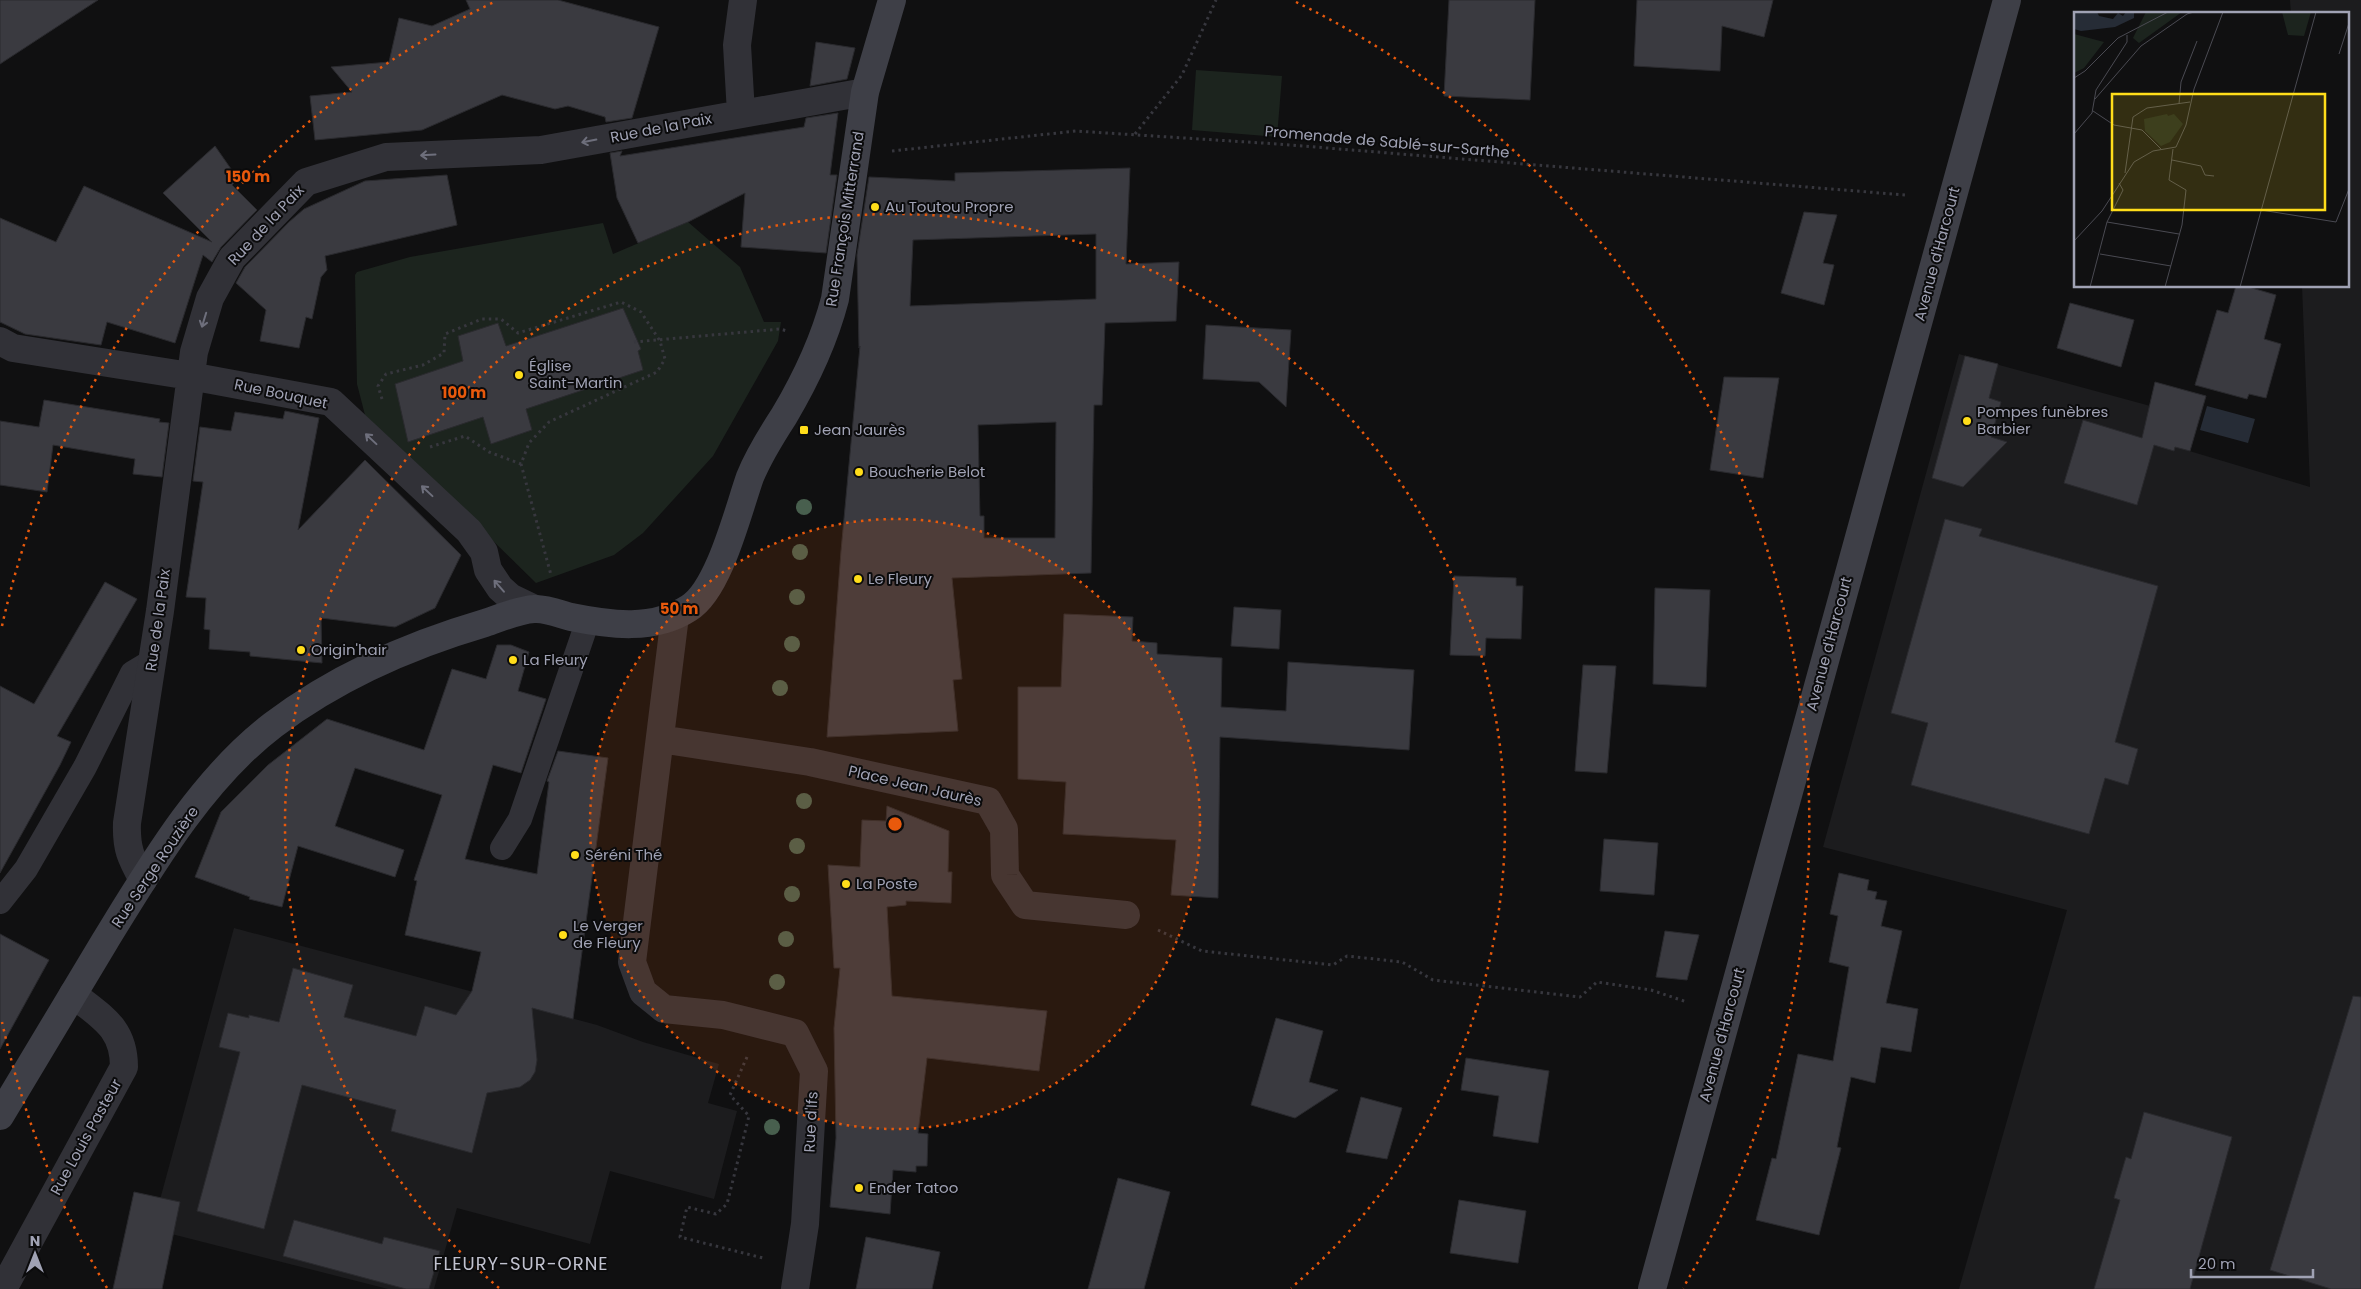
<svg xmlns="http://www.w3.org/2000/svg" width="2361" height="1289" viewBox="0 0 2361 1289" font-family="Poppins,sans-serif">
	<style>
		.built { fill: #1c1c1e }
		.green { fill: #1c241e }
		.water { fill: #262c36 }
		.building { fill: #3a3a40; stroke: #2a2a2e; fill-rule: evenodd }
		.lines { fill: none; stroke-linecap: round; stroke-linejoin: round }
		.path { stroke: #37373e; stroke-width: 3; stroke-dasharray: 2.5 4; stroke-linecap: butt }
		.lane { stroke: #313137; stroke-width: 24 }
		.street { stroke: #313137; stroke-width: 28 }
		.secondary { stroke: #3e3f47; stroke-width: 28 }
		.tree { fill: #485f4e }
		.oneway { stroke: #6e6f7c }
		.ring { fill: none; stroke: #e8590c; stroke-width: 2.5; stroke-dasharray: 2.5 5 }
		.poi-dot { fill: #ffdd1a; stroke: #0b0b0c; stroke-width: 2 }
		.labels { text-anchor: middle; stroke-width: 4; stroke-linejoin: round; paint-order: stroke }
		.street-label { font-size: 15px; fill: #a0a2b4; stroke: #0b0b0c }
		.poi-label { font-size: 15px; fill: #a0a2b4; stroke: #0b0b0c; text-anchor: start }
		.quarter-label { font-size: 18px; letter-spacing: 1px; fill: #c1c2cf; stroke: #0b0b0c }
		.inset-road { fill: none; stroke: #4a4a52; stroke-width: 1 }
		.view { fill: #ffdd1a; fill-opacity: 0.15; stroke: #ffdd1a; stroke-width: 2.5 }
		.inset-edge { fill: none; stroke: #a0a2b4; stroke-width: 2.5 }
		.centre { fill: #e8590c; stroke: #0b0b0c; stroke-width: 2.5 }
		.ring-label { font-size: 15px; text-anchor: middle; font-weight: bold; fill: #e8590c; stroke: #0b0b0c; stroke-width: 4; stroke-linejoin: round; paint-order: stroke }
	</style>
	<rect width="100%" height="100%" fill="#101011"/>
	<path class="built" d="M2290,0h71v1289h-402l108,-379 -244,-63 136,-493 206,56 -9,31 154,46 -8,-201h45v-272h-56z
		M234,928l363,97 46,17 76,22 -11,39 29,8 -23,88 -104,-28 -20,73 -133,-36 -23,81h-46l-236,-60z"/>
	<path class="green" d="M1196,70l86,6 -5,61 -85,-7z
		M688,222l52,45 24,55h17l-3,19 -65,115 -70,77 -29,22 -78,28 -171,-168 -8,-31 -2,-109 2,-3 53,-15 193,-34 10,31z"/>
	<path class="water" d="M2207,406l48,13 -7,24 -48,-13z"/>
	<path class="building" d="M0,0h98l-98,64z
		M466,0h92l101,27 -27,91 -26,4 -1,-5 -37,-11 -13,3 -53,-14 -80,35 -107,10 -5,-44 42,-4 -21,-25 58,-5 10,-44 33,8 38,-17z
		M1449,0h86l-5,100 -86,-4z
		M1637,0h136l-9,37 -42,-11 -2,45 -86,-5z
		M816,42l39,6 -8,31 -37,7z
		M838,113l-8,62h7l-11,78 -85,-6 4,-54 -57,29 -50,21 -21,-45 -7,-45 12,-2 -2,5 184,-29 2,-9z
		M215,146l23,33 -6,6 25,25 -36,37 -9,15 -9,-7 -28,88 -68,-21 -6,23 -76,-11 -25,-12v-104l56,24 28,-56 128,56 -49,-49z
		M1130,168l-4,96 53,-2 -3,59 -71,2 -3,82h-8l-3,168 -139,5 10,101 -9,1 5,51 -131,6 14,-186 19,-205 -1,2 -2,-93 12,-78 86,4v-8zM1096,234v65l-186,7 3,-66zM1056,422l-1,116h-71v-22h-4l-2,-91z
		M447,175l10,50 -132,31 2,14 -6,7 -9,42 -6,-2 -7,31 -39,-7 6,-31 -30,-27 9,-16 44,-45 15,-13 61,-28z
		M1804,212l33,3 -14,48 11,2 -10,40 -43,-12z
		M2236,286h9l31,9 -12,44 17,5 -15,54 -17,-4 -2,5 -52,-14 22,-75 11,3z
		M2070,303l64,17 -13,47 -64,-19z
		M623,308l18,41 -3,2 5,19 -117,39 6,21 -41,14 -8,-27 -75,25 -13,-58 68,-23 -5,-25 40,-13 8,23z
		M1206,325l85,5 -5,77 -27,-25 -56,-3z
		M1965,356l33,8 -9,34 12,4 -10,35 16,5 -44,45 -31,-9z
		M1724,377l55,1 -16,100 -53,-8z
		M2155,382l51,14 -16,55 -15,-4 -1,4 -20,-6 -17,60 -73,-22 19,-63 59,18z
		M44,400l116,19 -1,3 10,1 -7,54 -29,-3 2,-15 -82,-14 -6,47 -47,-7v-64l39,6z
		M285,411l34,7 -21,112 67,-70 96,95 -26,53 -40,19 -74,-9 1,45 -72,-7v-4l-41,-3 1,-19 -6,-1 2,-31 -20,-1 17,-115 -10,-1 7,-54 31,4 4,-19 48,7z
		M1945,519l37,10 -3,7 179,50 -43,156 23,7 -10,36 -23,-7 -16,56 -178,-49 17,-62 -37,-10z
		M1454,576l62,2v8h7l-2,53 -35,-1 -1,18 -35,-1z
		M105,582l32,17 -80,137 14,6 -11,23 -60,108v-187l34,18z
		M1655,588l55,2 -4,97 -53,-3z
		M1234,607l47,3 -2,39 -48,-3z
		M1064,614l69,3 -1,24 25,2v11l65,4 -1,49 65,4 2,-49 126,8 -5,80 -189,-13 -2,161 -47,-3 5,-55 -113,-6 3,-52 -48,-3v-92h43z
		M497,645h14l18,7 -11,39 28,8 -25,74 -28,-8 -28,94 72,15 12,-92 -2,-1 11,-30 50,7 -35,261 -41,-11 5,52 -2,12 -5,8 -10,7 -33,6 -15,60 -81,-22 5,-21 -94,-25 -38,144 -67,-18 43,-159 -21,-5 9,-34 21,5v-3l30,7 14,-54 60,17 -9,32 72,19 9,-30 31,9 16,-24 9,-39 -76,-17 12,-54 -3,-1 28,-85 -87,-27 -20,58 69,24 -9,27 -97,-31 -16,61 -33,-8 1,-2 -55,-20 26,-65 47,-47 59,-46 97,31 28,-81 34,10z
		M1583,665l33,1 -9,107 -32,-2z
		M887,806l62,25 -1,41h4l-1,31 -45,-2v4l-19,2 5,89 155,15 -8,60 -112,-13 -9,75 10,1 -1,32h-11v6l-23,-2 -3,44 -60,-7 6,-69 -2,-110 6,-60h-6l-6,-103 32,2 2,-47 24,1z
		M1604,839l54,4 -4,52 -54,-4z
		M1839,873l30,7 -2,10 10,2 -2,7 12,2 -6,25 21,5 -16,72 32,6 -7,43 -30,-5 -6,36 -24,-6 -14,70 4,1 -22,87 -63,-15 16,-62 4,1 22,-105 35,7 16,-94 -20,-5 9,-46 -8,-2z
		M1665,931l34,4 -12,45 -31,-3z
		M0,934l49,26 -49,89z
		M2353,996l8,1v292h-30l-61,-19z
		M1276,1018l47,13 -14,51 29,8 -43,28 -44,-13z
		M1466,1058l83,13 -11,72 -45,-7 6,-40 -38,-6z
		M1361,1097l41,11 -15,51 -41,-7z
		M2144,1112l88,25 -42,152h-96l26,-89 -6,-2 12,-41 5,2z
		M1118,1178l52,14 -26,97h-56z
		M134,1192l46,10 -18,87h-49z
		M1459,1200l67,11 -8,52 -68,-10z
		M294,1220l88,24 2,-7 56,14 -11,38h-23l-123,-33z
		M866,1237l74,15 -8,37h-76z"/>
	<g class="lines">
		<path class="path" d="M1135,134l47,-59 34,-75
			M892,151l184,-20 202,13 627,51
			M634,342l146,-13 7,2
			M382,399l-4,-13 8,-12 37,-9 21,-12 1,-19 37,-15h19l17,14 103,-31 20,10 19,29 5,18 -8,13 -108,50 -20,21 -8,21 30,111
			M430,447l35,-11 24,16 32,12
			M1158,930l44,21 131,14 14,-9 55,6 31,18 147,17 17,-15 54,8 36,12
			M747,1057l-17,38 19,21 -22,88 -11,10 -29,-7 -7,30 83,21"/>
		<path class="lane" d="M502,848l18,-29 68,-199
			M0,902l26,-33 59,-102 47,-94 20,-12"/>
		<path class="street" d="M741,113l-4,-68 6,-45
			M0,341l13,7 177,28 141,26 138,129 15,21 4,18 12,18 10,9 25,12
			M675,616l-43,346 11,30 21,17 59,6 72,18 19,38 -9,153 -10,65
			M660,739l150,23 178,39 16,28 1,46 20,30 101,10
			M143,880c-12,-22 -17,-31 -16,-57l33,-212 34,-259 16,-54 22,-40 74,-76 80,-25 155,-7 324,-58
			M3,1289l121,-222c0,-40 -23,-50 -51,-73"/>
		<path class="secondary" d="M0,1116c35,-58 70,-117 105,-175 46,-75 97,-162 168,-216 62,-47 137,-80 212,-102 15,-5 33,-13 49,-14 11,-1 26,5 37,8 39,8 83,14 118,-9 30,-18 49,-97 61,-131 9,-22 21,-41 34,-61 22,-37 40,-75 51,-117l30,-207 27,-92
			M1652,1289l355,-1289"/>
	</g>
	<g class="tree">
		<circle cx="804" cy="507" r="8"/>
		<circle cx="800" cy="552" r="8"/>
		<circle cx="797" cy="597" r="8"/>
		<circle cx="792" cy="644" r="8"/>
		<circle cx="780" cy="688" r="8"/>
		<circle cx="804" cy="801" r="8"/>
		<circle cx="797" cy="846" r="8"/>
		<circle cx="792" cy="894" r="8"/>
		<circle cx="786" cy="939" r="8"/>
		<circle cx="777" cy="982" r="8"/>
		<circle cx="772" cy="1127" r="8"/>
	</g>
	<defs><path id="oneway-shaft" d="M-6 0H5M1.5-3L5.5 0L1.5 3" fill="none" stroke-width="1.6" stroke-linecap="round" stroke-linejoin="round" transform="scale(1.25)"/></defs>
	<g class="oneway">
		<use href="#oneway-shaft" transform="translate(589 141) rotate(169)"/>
		<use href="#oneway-shaft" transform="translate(428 155) rotate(177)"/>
		<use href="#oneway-shaft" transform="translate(204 320) rotate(107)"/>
		<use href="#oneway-shaft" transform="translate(371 439) rotate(-137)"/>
		<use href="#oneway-shaft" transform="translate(427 491) rotate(-137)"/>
		<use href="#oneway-shaft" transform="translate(499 586) rotate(-131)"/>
	</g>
	<circle cx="895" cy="824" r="305" fill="#e8590c" fill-opacity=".12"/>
	<g class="ring">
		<circle cx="895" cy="824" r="305"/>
		<path d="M499 1288A610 610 0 1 1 1291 1288"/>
		<path d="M107 1288A915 915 0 0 1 2 1022M2 626A915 915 0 0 1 494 2M1296 2A915 915 0 0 1 1683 1288"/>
	</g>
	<g class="poi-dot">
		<circle cx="875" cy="207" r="5"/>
		<circle cx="519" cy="375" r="5"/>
		<circle cx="1967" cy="421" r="5"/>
		<rect x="799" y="425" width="10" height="10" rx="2.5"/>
		<circle cx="859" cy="472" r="5"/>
		<circle cx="858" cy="579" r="5"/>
		<circle cx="301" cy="650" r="5"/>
		<circle cx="513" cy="660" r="5"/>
		<circle cx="575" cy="855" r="5"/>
		<circle cx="846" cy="884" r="5"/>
		<circle cx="563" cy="935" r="5"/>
		<circle cx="859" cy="1188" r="5"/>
	</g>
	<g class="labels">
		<g class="street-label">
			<text transform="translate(661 128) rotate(-11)" y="5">Rue de la Paix</text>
			<text transform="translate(1387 142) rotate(5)" y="5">Promenade de Sablé-sur-Sarthe</text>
			<text transform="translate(845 219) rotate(-81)" y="5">Rue François Mitterrand</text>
			<text transform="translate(266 225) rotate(-47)" y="5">Rue de la Paix</text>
			<text transform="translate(1937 254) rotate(-75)" y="5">Avenue d'Harcourt</text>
			<text transform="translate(281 394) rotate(12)" y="5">Rue Bouquet</text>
			<text transform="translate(158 620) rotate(-82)" y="5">Rue de la Paix</text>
			<text transform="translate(1829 644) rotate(-75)" y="5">Avenue d'Harcourt</text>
			<text transform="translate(915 786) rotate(13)" y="5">Place Jean Jaurès</text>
			<text transform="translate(155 867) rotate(-56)" y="5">Rue Serge Rouzière</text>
			<text transform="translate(1722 1035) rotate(-75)" y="5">Avenue d'Harcourt</text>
			<text transform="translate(811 1122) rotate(-87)" y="5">Rue d'Ifs</text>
			<text transform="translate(86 1137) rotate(-61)" y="5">Rue Louis Pasteur</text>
		</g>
		<g class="poi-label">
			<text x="885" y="212">Au Toutou Propre</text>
			<text x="529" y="371">Église<tspan x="529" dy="17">Saint-Martin</tspan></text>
			<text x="1977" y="417">Pompes funèbres<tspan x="1977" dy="17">Barbier</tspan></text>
			<text x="814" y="435">Jean Jaurès</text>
			<text x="869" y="477">Boucherie Belot</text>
			<text x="868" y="584">Le Fleury</text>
			<text x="311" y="655">Origin'hair</text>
			<text x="523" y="665">La Fleury</text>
			<text x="585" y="860">Séréni Thé</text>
			<text x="856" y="889">La Poste</text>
			<text x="573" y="931">Le Verger<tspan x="573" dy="17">de Fleury</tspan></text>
			<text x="869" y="1193">Ender Tatoo</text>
		</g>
		<g class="quarter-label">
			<text x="521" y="1270">FLEURY-SUR-ORNE</text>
		</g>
	</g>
	<g transform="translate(2074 12)">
		<rect width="275" height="275" fill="#101011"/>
		<path d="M72,0h36l-43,31 -6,-5zM208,0h29l-7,24 -16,-1zM0,22l30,8 -20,26 -10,5zM93,102l1,2 6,-2 9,10 -13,18 -9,4 -16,-15 -1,-12z" fill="#1c241e"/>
		<path d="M0,0h23l2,4 14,3 5,-6 5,3 3,-4h8v6l-19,9 -34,4 -7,-2z" fill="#262c36"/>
		<path class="inset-road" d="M265,42l10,-31M0,66l11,-7 33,-33 50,-26M21,87l46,-53 46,-32 7,-2M105,92l2,-22 16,-41M19,99l21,14 28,5 19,19M0,122l18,-21 4,-23 31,-48v-7M98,148l29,6 4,9 9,1M51,161l8,-56 14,-9 43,-6M187,198l75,12 13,-33M33,210l72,12M0,229l28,-30 32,-49 19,-11 23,-4 10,-22 8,-36 29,-77M26,242l71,12M16,275l17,-65 16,-32 -4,-7M91,275l17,-62 4,-35 -17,-10 4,-31M166,275l76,-275"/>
		<path class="view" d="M38,82h213v116h-213z"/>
		<rect width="275" height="275" class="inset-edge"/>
	</g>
	<circle cx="895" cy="824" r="8" class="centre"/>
	<g class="ring-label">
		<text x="248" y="182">150 m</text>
		<text x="464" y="398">100 m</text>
		<text x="679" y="614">50 m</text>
	</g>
	<g transform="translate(35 1254)" stroke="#0b0b0c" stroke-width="4" paint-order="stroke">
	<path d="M0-4L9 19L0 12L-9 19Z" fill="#a0a2b4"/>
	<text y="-8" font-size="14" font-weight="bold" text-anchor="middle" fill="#a0a2b4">N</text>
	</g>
	<path d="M2191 1269v8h122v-8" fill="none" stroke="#a0a2b4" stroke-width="2.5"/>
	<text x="2198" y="1269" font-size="15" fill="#a0a2b4" stroke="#0b0b0c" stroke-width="4" paint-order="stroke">20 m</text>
</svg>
